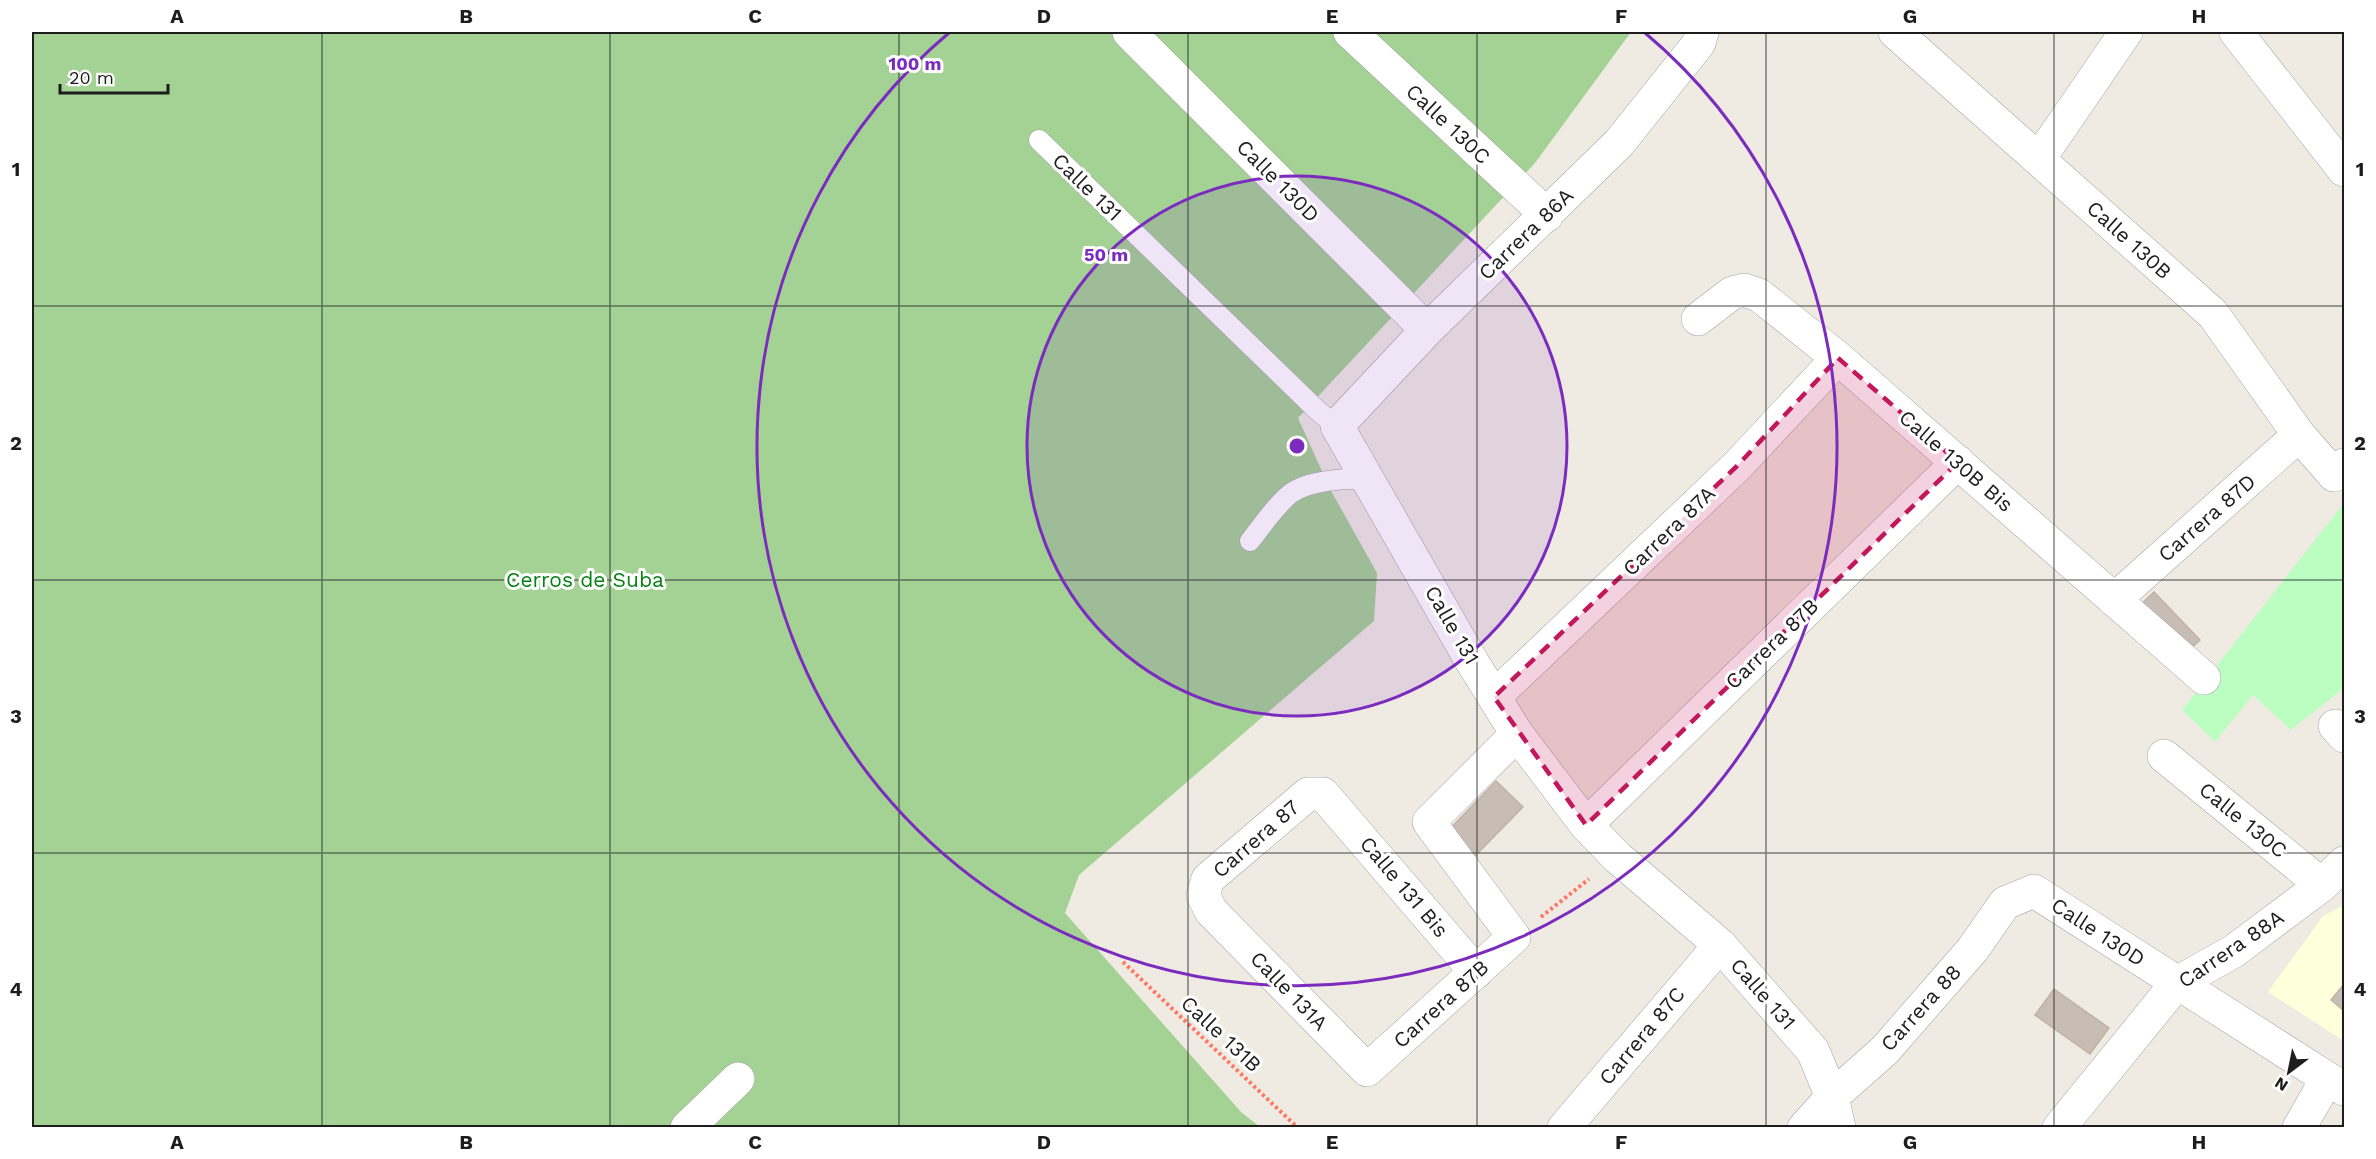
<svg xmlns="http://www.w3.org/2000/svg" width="2376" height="1159" viewBox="0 0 2376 1159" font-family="'Work Sans',sans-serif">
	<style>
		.education { fill: #feffdb }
		.forest { fill: #a4d194 }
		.park { fill: #bcfdc2 }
		.building { fill: #c7bdb5; stroke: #c1b2a4; stroke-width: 1.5 }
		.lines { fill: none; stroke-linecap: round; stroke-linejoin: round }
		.lane-casing { stroke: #a4a4a4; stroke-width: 21 }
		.street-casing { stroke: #a4a4a4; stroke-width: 34 }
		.path { stroke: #ff7763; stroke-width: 4; stroke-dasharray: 3 3; stroke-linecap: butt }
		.lane { stroke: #fff; stroke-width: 20 }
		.street { stroke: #fff; stroke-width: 33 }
		.marked { fill: #c2185b; fill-opacity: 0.2; stroke: #c2185b; stroke-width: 4.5; stroke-dasharray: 12 8; stroke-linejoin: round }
		.grid { fill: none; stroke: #1d1d1d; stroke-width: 1.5; stroke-opacity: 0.55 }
		.ring { fill: none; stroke: #7b2cbf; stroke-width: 3 }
		.labels { text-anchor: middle; stroke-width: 6; stroke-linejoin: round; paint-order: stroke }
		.street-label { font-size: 21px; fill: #1d1d1d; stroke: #fff }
		.park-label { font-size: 21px; fill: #058112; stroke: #fff }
		.centre { fill: #7b2cbf; stroke: #fff; stroke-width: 3 }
		.ring-label { font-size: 18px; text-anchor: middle; font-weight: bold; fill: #7b2cbf; stroke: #fff; stroke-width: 6; stroke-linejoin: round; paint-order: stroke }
		.neatline { fill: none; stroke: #1d1d1d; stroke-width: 2 }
		.grid-label { font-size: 20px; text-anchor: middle; font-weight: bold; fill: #1d1d1d }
	</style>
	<rect width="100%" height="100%" fill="#efebe2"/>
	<path class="education" d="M2344,905v136l-76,-49 55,-76z"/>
	<path class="forest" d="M32,32h1599l-96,131 -237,255 32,71 47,84 -3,48 -295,254 -14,38 176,199 19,15h-1228z"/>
	<path class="park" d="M2344,503v185l-53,42 -38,-35 -38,47 -33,-32z"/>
	<path class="building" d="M2154,592l46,48 -17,16 -46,-48z
		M1496,781l27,26 -49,50 -27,-25z
		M2344,984v27l-13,-11z
		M2054,989l55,39 -19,26 -55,-39z"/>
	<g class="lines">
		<defs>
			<path id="lane" d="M1039,140l280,272 18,14
				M1250,541c12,-15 25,-35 40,-47 18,-14 57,-16 79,-15"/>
			<path id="street" d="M1129,32l298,298
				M1350,32l197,183
				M1702,32l-3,11 -80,100 -192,187 -90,96 134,234 46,74 69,91 31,32 103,88 93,106 19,46 7,31
				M1895,32l318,282 86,121 35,40 10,-10
				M2236,32l108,138
				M2039,159l87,-127
				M1698,319l34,-26 12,-3 15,5 79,63 366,320
				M2114,600l185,-165
				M1494,697l243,-231 101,-108
				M2335,726l9,10
				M2164,756l158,129
				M1586,825l372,-363
				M1476,972l-153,-178h-15l-100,85 -5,16 8,16 156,159 147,-133 -85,-115 88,-88
				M687,1128l51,-49
				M1564,1128l156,-183
				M1804,1128l28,-31 53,-47 88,-101 32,-46 29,-12 310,198
				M2059,1128l118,-145 57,-32 88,-66 22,-22
				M2299,1128l28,-49"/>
		</defs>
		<use href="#lane" class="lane-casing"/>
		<use href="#street" class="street-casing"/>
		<path class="path" d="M1541,917l48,-38
			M1123,962l175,166"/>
		<use href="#lane" class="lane"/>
		<use href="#street" class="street"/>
	</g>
	<path class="marked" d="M1838,358l120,104 -372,363 -92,-128 243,-231z"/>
	<path class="grid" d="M322,32v1096M610,32v1096M899,32v1096M1188,32v1096M1477,32v1096M1766,32v1096M2054,32v1096M32,306h2312M32,580h2312M32,853h2312"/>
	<circle cx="1297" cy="446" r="270" fill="#7b2cbf" fill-opacity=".12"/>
	<g class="ring">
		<circle cx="1297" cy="446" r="270"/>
		<path d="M1644 32A540 540 0 1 1 950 32"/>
	</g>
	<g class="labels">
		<g class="street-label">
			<text transform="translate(1448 124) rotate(43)" y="7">Calle 130C</text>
			<text transform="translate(1278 181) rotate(45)" y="7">Calle 130D</text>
			<text transform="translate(1087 187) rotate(44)" y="7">Calle 131</text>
			<text transform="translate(1526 234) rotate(-44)" y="7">Carrera 86A</text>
			<text transform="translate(2129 240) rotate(42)" y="7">Calle 130B</text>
			<text transform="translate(1956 461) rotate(41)" y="7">Calle 130B Bis</text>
			<text transform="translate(2207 518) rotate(-41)" y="7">Carrera 87D</text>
			<text transform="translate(1669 531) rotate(-44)" y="7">Carrera 87A</text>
			<text transform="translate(1452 625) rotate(60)" y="7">Calle 131</text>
			<text transform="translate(1772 644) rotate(-44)" y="7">Carrera 87B</text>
			<text transform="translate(2243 820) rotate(39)" y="7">Calle 130C</text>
			<text transform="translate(1256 839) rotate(-41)" y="7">Carrera 87</text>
			<text transform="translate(1404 887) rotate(50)" y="7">Calle 131 Bis</text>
			<text transform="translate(2098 932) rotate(33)" y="7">Calle 130D</text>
			<text transform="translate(2231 949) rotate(-34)" y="7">Carrera 88A</text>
			<text transform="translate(1289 991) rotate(46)" y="7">Calle 131A</text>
			<text transform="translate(1763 994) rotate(49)" y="7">Calle 131</text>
			<text transform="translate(1441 1004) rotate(-42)" y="7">Carrera 87B</text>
			<text transform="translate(1921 1008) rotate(-48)" y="7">Carrera 88</text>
			<text transform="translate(1221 1034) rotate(43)" y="7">Calle 131B</text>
			<text transform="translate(1642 1036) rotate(-50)" y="7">Carrera 87C</text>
		</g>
		<g class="park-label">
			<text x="585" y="587">Cerros de Suba</text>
		</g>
	</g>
	<circle cx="1297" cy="446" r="9" class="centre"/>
	<g class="ring-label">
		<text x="915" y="70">100 m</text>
		<text x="1106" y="261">50 m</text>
	</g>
	<rect width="2376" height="1159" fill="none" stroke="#ffffff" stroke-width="66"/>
	<g transform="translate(2289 1072) rotate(212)" stroke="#ffffff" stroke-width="4.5" paint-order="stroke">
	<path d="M0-4.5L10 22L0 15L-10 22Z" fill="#1d1d1d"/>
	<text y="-9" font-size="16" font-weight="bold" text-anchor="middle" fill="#1d1d1d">N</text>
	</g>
	<path d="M60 84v9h108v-9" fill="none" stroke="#1d1d1d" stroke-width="3"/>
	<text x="69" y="84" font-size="18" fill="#1d1d1d" stroke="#ffffff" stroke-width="4.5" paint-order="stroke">20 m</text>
	<rect x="33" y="33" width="2310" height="1093" class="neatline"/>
	<g class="grid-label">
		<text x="177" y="23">A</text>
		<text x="466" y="23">B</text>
		<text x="755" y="23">C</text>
		<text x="1044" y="23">D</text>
		<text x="1332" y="23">E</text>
		<text x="1621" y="23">F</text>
		<text x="1910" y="23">G</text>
		<text x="2199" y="23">H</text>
		<text x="16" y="176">1</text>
		<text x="2360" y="176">1</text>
		<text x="16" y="450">2</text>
		<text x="2360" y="450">2</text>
		<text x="16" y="723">3</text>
		<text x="2360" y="723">3</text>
		<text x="16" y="996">4</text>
		<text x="2360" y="996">4</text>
		<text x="177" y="1149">A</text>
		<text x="466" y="1149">B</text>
		<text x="755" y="1149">C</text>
		<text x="1044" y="1149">D</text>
		<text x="1332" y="1149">E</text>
		<text x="1621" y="1149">F</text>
		<text x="1910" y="1149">G</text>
		<text x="2199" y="1149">H</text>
	</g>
</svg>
